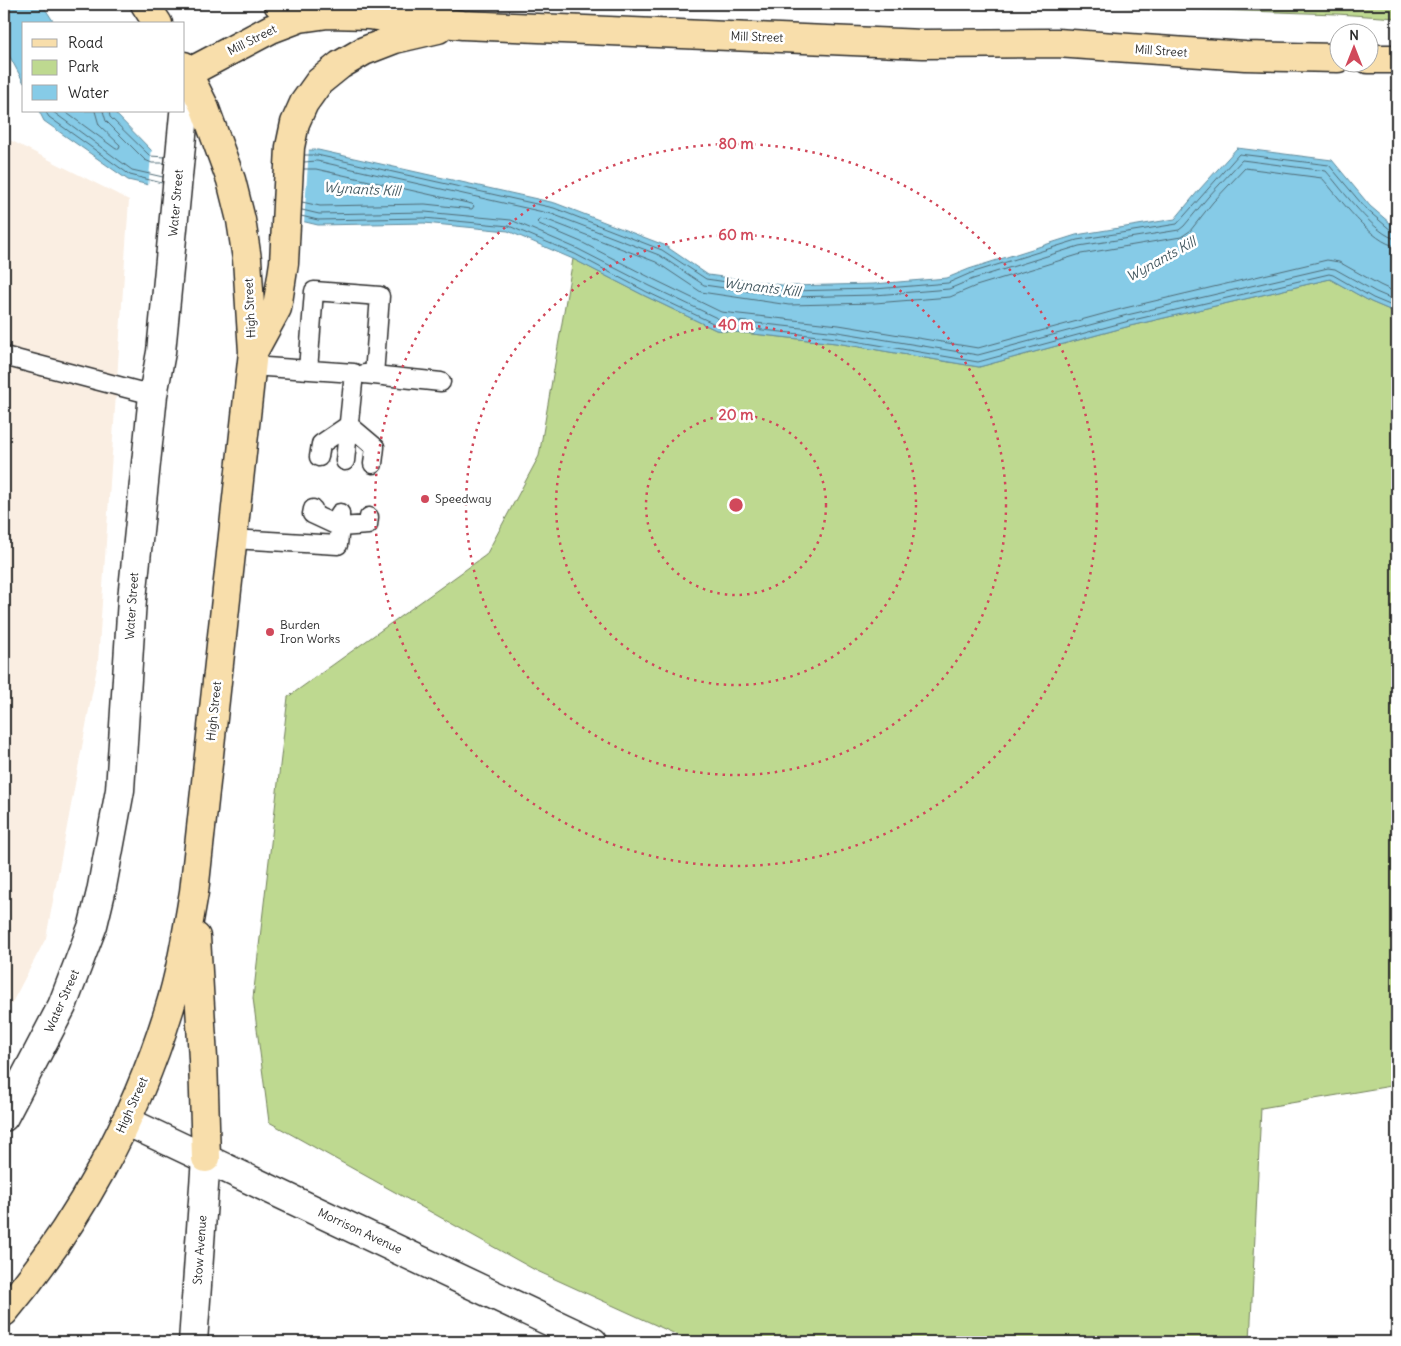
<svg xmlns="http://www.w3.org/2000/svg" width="1401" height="1346" viewBox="0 0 1401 1346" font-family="Delius,sans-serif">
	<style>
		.built { fill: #faeee2 }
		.green { fill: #bed990; stroke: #74825e }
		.water { fill: #86cbe7; stroke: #628b9c }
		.pier { fill: #fff }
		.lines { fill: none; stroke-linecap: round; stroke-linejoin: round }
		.shore { stroke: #4f6b76; stroke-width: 1 }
		.lane-casing { stroke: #2b2b2b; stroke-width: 21 }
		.street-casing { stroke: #2b2b2b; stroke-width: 31 }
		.secondary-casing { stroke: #2b2b2b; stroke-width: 31 }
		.primary-casing { stroke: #2b2b2b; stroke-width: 31 }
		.lane { stroke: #fff; stroke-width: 18 }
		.street { stroke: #fff; stroke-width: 28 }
		.secondary { stroke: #fff; stroke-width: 28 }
		.primary { stroke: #f8deab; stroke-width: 28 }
		.ring { fill: none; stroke: #d1495b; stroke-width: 2.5; stroke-dasharray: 2.5 5 }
		.poi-dot { fill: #d1495b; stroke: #fff; stroke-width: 2 }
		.labels { text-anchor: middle; stroke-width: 5; stroke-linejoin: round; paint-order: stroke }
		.street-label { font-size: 12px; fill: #2b2b2b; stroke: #fff }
		.poi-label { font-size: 12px; fill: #2b2b2b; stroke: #fff; text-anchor: start }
		.water-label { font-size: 14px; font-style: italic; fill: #465b63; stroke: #fff }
		.centre { fill: #d1495b; stroke: #fff; stroke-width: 2.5 }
		.ring-label { font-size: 15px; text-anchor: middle; font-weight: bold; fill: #d1495b; stroke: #fff; stroke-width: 5; stroke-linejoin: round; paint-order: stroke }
	</style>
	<rect width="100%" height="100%" fill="#fff"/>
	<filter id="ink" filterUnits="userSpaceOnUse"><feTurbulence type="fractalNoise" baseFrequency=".02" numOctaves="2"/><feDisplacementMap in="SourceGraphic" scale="10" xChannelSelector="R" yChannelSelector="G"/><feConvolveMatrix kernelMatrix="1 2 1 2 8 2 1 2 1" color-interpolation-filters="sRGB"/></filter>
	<g filter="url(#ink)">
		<path class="built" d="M4,137l125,63 -31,462 -52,276 -42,80z"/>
		<path class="green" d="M1033,4h364v14l-60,-4z
			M573,259l72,37 71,34 120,13 143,24 151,-41 200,-47 41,23 26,11v772l-136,23 -11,234h-557l-158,-72 -266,-148 -16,-124 35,-301 198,-142 53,-99z"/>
		<path class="water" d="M4,4h38l13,20h-31v59l-20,-37z
			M39,111h74l40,41 165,-2 237,53 109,42 44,30 81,11 85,-2 73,-6 22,-9 107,-34 99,-16 24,-29 38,-42 95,12 38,46 27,23v84l-26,-11 -41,-23 -200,47 -151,41 -143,-24 -120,-13 -71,-34 -72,-37 -65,-28 -84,-8 -106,2 -190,-45 -84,-59z"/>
		<path class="pier" d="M152,147l2,3 155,-2 -5,76 -156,-37z"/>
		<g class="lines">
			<path class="shore" d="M45,111l4,6 81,58 32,8
				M52,111l80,59 31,7
				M64,111l52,38h3l1,-4 -21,-20 -4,-14
				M103,111l3,10 39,39 7,3h12
				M109,111l1,6 40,39 15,1
				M305,155h12l237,53 108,42 44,29 83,12 86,-2 73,-6 23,-10 106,-33 100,-16 62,-70 90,11 37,44 26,22 5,1
				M304,162l13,-1 235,53 107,41 45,30 84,12 87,-2 74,-6 24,-10 106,-33 100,-16 5,-4 24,-29 34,-37 84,11c14,16 50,66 71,68
				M302,202l18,4 105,-2 47,5 2,-3 -2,-2 -156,-35h-12
				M302,210l17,4 106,-2 86,8 67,29 72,37 69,33 119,13 140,23 149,-40 201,-47 7,1 41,23 21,9
				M301,216l17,4 106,-2 85,8 66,28 72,38 70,33 120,13 141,24 151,-41 200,-47 4,1 40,23 24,10
				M1397,246c-24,-1 -59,-50 -75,-68l-77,-10 -32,34 -23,29 -9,6 -100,17 -105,32 -26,11 -75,6 -86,2 -88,-13 -45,-30 -106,-41 -10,-2 -3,3 2,2 42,18 72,37 68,33 118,13 139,23 147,-40 202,-48 12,2 41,23 17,8"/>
			<defs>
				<path id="lane" d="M4,356l149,39
					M251,366l103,7 -9,88
					M308,370l6,-79 66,5 -6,79
					M364,374l77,8
					M319,457l2,-13 28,-19 26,22 -2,17
					M340,513v14l28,-2 1,-8
					M233,539l105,6 2,-18 -28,-13 1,-5"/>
				<path id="street" d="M4,1117l58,-111 31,-81 8,-33 19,-102 12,-191 21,-204 8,-43 27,-279
					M193,1342l13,-184"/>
				<path id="secondary" d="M126,1121l467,221"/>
				<path id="primary" d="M145,4l13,20
					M278,4l41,9
					M1368,59h29
					M188,73l83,-44 29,-11 28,-4 41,1 94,10 460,19 134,-1 188,13 93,2
					M253,352l24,-44 7,-45 6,-116 5,-24 9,-20 15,-21 21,-17 24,-14 31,-12 43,-10
					M196,937l7,122 3,99
					M4,1312c74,-88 131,-192 165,-302 12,-38 18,-78 25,-118l59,-540 -6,-93 -6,-39 -10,-40 -27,-74 -20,-40"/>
			</defs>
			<use href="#lane" class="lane-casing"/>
			<use href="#street" class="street-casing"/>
			<use href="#secondary" class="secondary-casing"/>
			<use href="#primary" class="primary-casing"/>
			<use href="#lane" class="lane"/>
			<use href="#street" class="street"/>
			<use href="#secondary" class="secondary"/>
			<use href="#primary" class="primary"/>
		</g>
	</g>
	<g class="ring">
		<circle cx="736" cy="505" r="90"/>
		<circle cx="736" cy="505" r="180"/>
		<circle cx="736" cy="505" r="270"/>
		<circle cx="736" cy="505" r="361"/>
	</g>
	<g class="poi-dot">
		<circle cx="425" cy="499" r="5"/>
		<circle cx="270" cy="632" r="5"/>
	</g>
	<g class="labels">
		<g class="street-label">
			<text transform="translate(757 37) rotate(2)" y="4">Mill Street</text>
			<text transform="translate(252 40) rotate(-27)" y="4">Mill Street</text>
			<text transform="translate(1161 51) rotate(4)" y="4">Mill Street</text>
			<text transform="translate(176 203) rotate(-85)" y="4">Water Street</text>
			<text transform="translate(250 308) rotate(-93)" y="4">High Street</text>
			<text transform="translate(132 606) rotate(-86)" y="4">Water Street</text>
			<text transform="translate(214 711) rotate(-84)" y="4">High Street</text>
			<text transform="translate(62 1001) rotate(-66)" y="4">Water Street</text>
			<text transform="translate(132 1105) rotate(-66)" y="4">High Street</text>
			<text transform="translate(360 1231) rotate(25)" y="4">Morrison Avenue</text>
			<text transform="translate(200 1250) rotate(-86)" y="4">Stow Avenue</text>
		</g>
		<g class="poi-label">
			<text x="435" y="503">Speedway</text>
			<text x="280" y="629">Burden<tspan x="280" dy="14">Iron Works</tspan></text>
		</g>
		<g class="water-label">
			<text transform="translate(362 189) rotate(3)" y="5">Wynants Kill</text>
			<text transform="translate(1161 259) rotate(-29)" y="5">Wynants Kill</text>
			<text transform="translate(762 287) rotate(7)" y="5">Wynants Kill</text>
		</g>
	</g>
	<circle cx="736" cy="505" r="8" class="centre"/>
	<g class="ring-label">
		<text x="736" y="149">80 m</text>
		<text x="736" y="240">60 m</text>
		<text x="736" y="330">40 m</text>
		<text x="736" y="420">20 m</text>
	</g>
	<rect width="1401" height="1346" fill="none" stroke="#fff" stroke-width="20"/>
	<rect x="10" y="10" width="1381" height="1326" fill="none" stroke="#2b2b2b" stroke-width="2" filter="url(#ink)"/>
	<rect x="22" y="22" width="162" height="90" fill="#ffffff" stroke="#aaaaaa"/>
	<rect x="32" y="39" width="25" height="8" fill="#f8deab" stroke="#aaaaaa"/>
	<text x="68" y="48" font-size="15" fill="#2b2b2b">Road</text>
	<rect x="32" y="60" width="25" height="15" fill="#bed990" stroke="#aaaaaa"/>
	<text x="68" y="72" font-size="15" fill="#2b2b2b">Park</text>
	<rect x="32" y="85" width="25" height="15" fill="#86cbe7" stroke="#aaaaaa"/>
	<text x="68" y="98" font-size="15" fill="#2b2b2b">Water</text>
	<g transform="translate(1354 48)"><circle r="24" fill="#ffffff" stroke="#aaaaaa"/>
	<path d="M0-4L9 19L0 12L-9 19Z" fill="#d1495b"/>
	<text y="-8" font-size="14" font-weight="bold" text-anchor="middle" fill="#2b2b2b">N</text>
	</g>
</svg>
